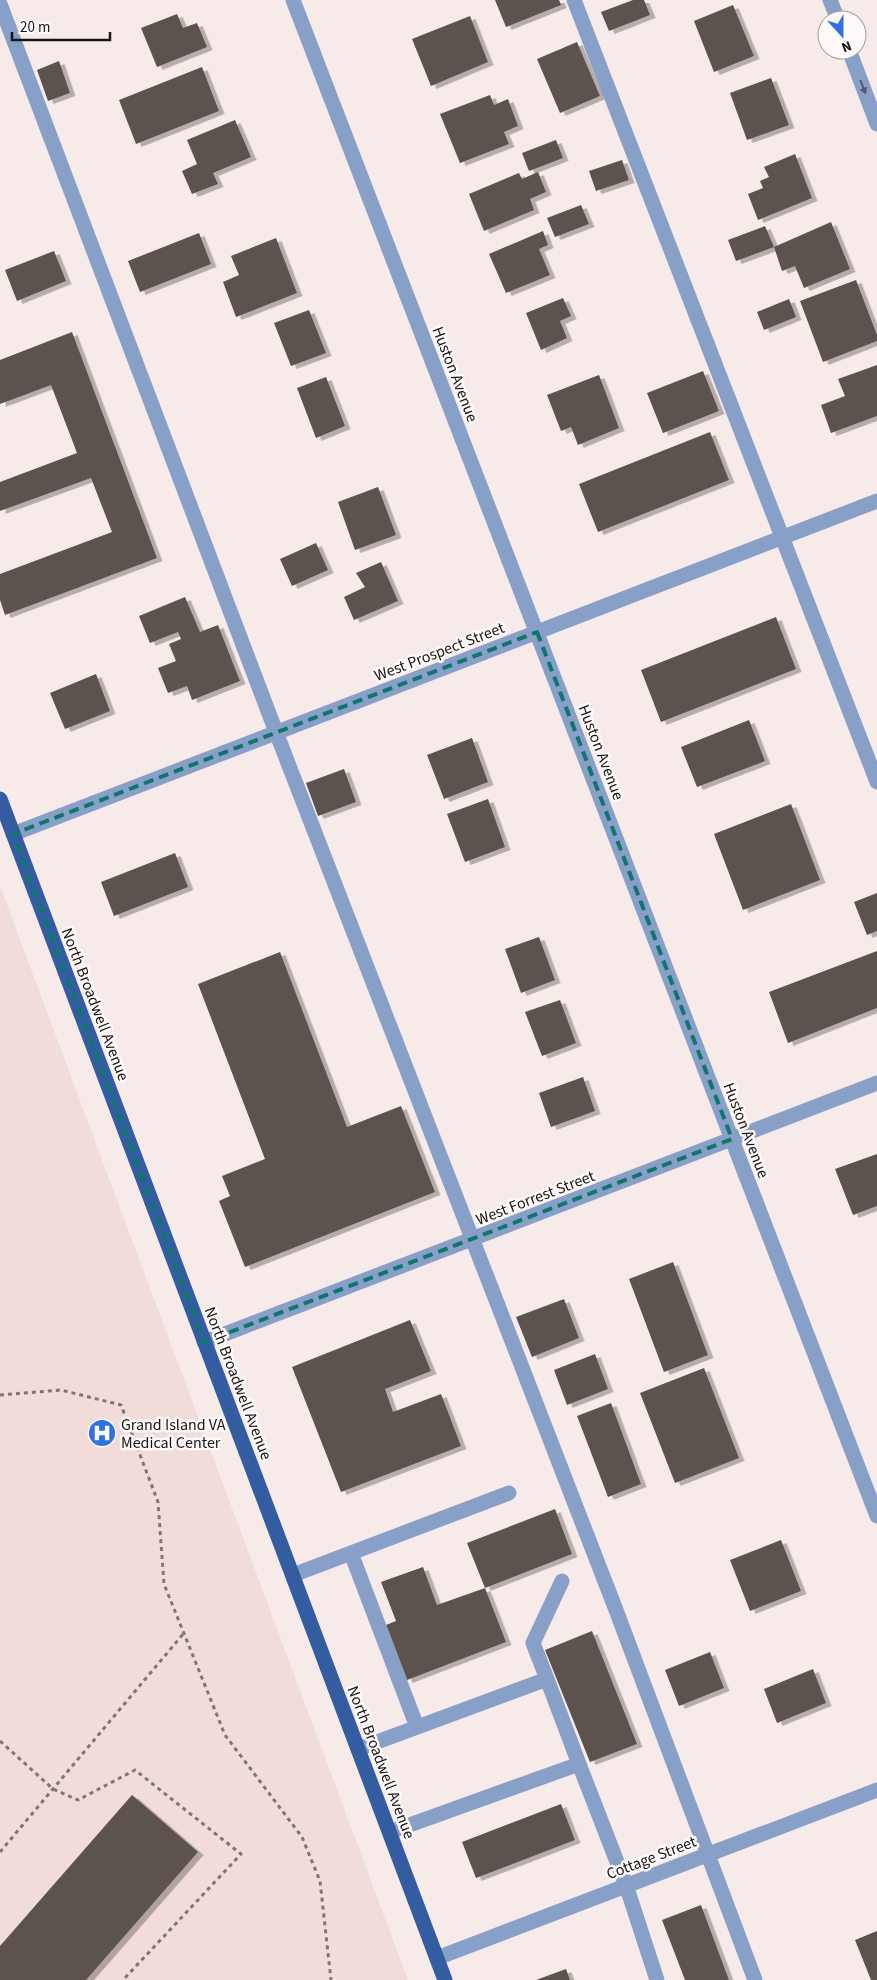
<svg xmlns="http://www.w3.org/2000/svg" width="877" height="1980" viewBox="0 0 877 1980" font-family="'Source Sans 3',sans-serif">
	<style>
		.built { fill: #f1dcd9 }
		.building { fill: #5c5250; filter: url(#shadow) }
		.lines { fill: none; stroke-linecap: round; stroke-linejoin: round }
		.path { stroke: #7d7675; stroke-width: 3; stroke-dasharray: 4 4; stroke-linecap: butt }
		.minor { stroke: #88a0c7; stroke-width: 15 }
		.major { stroke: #345da1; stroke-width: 15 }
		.oneway { fill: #505a6e }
		.marked { fill: none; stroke: #0f766e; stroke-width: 4; stroke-dasharray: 10 6; stroke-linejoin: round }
		.labels { text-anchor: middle; stroke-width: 5; stroke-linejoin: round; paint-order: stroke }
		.street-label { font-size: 16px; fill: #191515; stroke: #fffaf9 }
		.poi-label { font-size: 16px; fill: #191515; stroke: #fffaf9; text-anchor: start }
	</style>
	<defs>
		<filter id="shadow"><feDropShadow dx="5.5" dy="3" stdDeviation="0" flood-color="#0004"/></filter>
	</defs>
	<rect width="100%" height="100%" fill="#f7ebe9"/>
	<path class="built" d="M0,886l408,1094h-408z"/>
	<path class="building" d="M495,0h64l2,5 -55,22z
		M633,0h11l6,15 -41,16 -8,-19z
		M733,5l21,51 -40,16 -20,-51z
		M177,14l6,14 14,-5 10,24 -50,20 -16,-39z
		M470,16l18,46 -57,24 -19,-47z
		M577,42l23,54 -40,17 -23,-54z
		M59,61l11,32 -22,8 -11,-31z
		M202,67l17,44 -83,33 -17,-44z
		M771,78l18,47 -42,15 -17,-47z
		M490,95l4,10 14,-6 10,27 -14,6 5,12 -49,19 -20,-49z
		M235,120l16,37 -38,16 5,11 -26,10 -10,-23 15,-7 -10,-24z
		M556,140l7,18 -34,13 -7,-18z
		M795,154l17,44 -54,22 -10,-26 15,-6 -3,-7 9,-4 -5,-10z
		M622,160l7,20 -33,11 -7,-20z
		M538,172l8,20 -16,7 4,11 -50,21 -15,-37 50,-21 3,6z
		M581,205l8,19 -34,13 -8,-19z
		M831,222l19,47 -46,19 -9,-22 -13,5 -8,-24z
		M765,226l9,21 -38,14 -8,-21z
		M543,231l5,14 -9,4 11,26 -44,18 -17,-39z
		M199,233l12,31 -71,28 -12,-31z
		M276,238l21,55 -61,24 -13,-35 16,-7 -8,-19z
		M54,251l12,30 -49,20 -12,-31z
		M856,280l21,55v6l-54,21 -23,-61z
		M563,298l8,18 -11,5 7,17 -26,12 -15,-37z
		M789,299l7,18 -32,13 -7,-18z
		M309,310l17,43 -35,13 -17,-43z
		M72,332l85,226 -152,57 -5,-15v-26l112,-42 -21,-54 -91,33v-29l77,-29 -26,-68 -51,19v-44z
		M877,365v51l-46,17 -10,-28 24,-9 -7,-17z
		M703,371l16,40 -56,22 -16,-40z
		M599,375l20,53 -41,17 -7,-18 -10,4 -14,-36z
		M326,377l19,49 -29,12 -19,-50z
		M710,432l19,48 -131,52 -19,-48z
		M378,487l18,48 -41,15 -17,-48z
		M316,543l12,27 -36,16 -12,-27z
		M381,562l17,39 -44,19 -10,-23 21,-10 -9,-14z
		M185,597l15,35 18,-7 22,56 -48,19 -5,-14 -19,7 -10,-25 18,-7 -7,-17 12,-5 -3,-7 -28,11 -11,-27z
		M776,617l20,52 -135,53 -20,-52z
		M96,674l14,37 -45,18 -15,-36z
		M749,720l16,41 -68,26 -16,-40z
		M472,738l16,44 -44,17 -17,-44z
		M344,769l12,33 -38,14 -12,-33z
		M488,799l17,48 -40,15 -18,-48z
		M791,804l29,76 -77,30 -29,-76z
		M175,853l13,34 -74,29 -13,-34z
		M877,893v38l-10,4 -13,-33z
		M539,937l16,43 -34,13 -16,-44z
		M877,951v57l-89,35 -19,-51z
		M280,952l67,175 54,-21 34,86 -190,75 -26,-66 11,-5 -8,-20 43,-17 -67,-175z
		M560,1000l16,43 -34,13 -17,-44z
		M583,1077l12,34 -44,16 -12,-34z
		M877,1154v52l-24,9 -18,-46z
		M673,1262l35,93 -44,17 -35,-93z
		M564,1299l15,39 -47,19 -16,-40z
		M410,1320l21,51 -46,18 8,23 48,-18 20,52 -120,46 -49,-125z
		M595,1354l13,35 -41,16 -13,-35z
		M704,1368l35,90 -64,25 -35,-90z
		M611,1403l30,81 -33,13 -31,-81z
		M555,1509l17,45 -87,34 21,54 -99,38 -21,-55 10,-4 -15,-39 42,-15 14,38 48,-17 -18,-45z
		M781,1540l20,51 -51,20 -20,-51z
		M592,1631l45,113 -47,18 -45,-112z
		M710,1652l14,36 -45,18 -14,-36z
		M813,1669l13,34 -49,20 -13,-34z
		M132,1795l66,57 -112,128h-86v-34z
		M561,1804l14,36 -99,38 -14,-36z
		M701,1905l28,75h-44l-23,-60z
		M877,1931v49h-6l-16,-40z
		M566,1969l4,11h-34z"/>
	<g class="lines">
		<path class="path" d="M0,1395l61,-5 60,15 37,97 6,82 61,151 77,102 18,44 11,99
			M0,1741l53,48 25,11 57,-30 106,84 -118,126
			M0,1852l184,-219"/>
		<path class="minor" d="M293,0l584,1516
			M574,0l303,782
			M830,0l8,20
			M0,4l276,728 340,878 139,370
			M849,50l28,74
			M13,834l864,-333
			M204,1342l673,-259
			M351,1553l66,174
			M293,1575l216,-82
			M547,1679l-14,-36 29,-62
			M358,1749l189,-70 32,85
			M390,1832l189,-68 47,121 31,95
			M437,1958l440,-168"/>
		<path class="major" d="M0,799l445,1181"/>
	</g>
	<defs><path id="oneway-solid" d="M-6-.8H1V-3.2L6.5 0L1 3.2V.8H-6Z" transform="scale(1.25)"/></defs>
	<use class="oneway" href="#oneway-solid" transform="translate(863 87) rotate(69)"/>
	<path class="marked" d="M537,632l195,507 -528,203 -191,-508z"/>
	<defs>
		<symbol id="hospital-disc" viewBox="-11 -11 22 22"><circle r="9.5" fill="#3172df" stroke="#fffaf9"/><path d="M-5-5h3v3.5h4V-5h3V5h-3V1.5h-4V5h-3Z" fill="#fff"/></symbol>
	</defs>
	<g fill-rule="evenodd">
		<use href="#hospital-disc" x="86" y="1417" width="32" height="32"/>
	</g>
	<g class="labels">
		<g class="street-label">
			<text transform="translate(456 374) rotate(69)" y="6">Huston Avenue</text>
			<text transform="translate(439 651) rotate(-21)" y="6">West Prospect Street</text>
			<text transform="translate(602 752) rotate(69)" y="6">Huston Avenue</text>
			<text transform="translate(96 1004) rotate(69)" y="6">North Broadwell Avenue</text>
			<text transform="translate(747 1130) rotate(69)" y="6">Huston Avenue</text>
			<text transform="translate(535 1197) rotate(-21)" y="6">West Forrest Street</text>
			<text transform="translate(239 1383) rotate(69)" y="6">North Broadwell Avenue</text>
			<text transform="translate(382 1762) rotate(69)" y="6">North Broadwell Avenue</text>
			<text transform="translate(651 1857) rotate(-21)" y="6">Cottage Street</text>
		</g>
		<g class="poi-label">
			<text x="121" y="1430">Grand Island VA<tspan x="121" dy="18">Medical Center</tspan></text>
		</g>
	</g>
	<g transform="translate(842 35) rotate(159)"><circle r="24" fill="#fffaf9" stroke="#a39e9e"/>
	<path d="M0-4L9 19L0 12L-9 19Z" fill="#3172df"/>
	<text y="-8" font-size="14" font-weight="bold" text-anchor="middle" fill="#191515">N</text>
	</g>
	<path d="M12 32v8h98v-8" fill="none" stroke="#191515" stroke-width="2.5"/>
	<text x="20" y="32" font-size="15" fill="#191515" stroke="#fffaf9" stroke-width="4" paint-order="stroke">20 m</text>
</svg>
